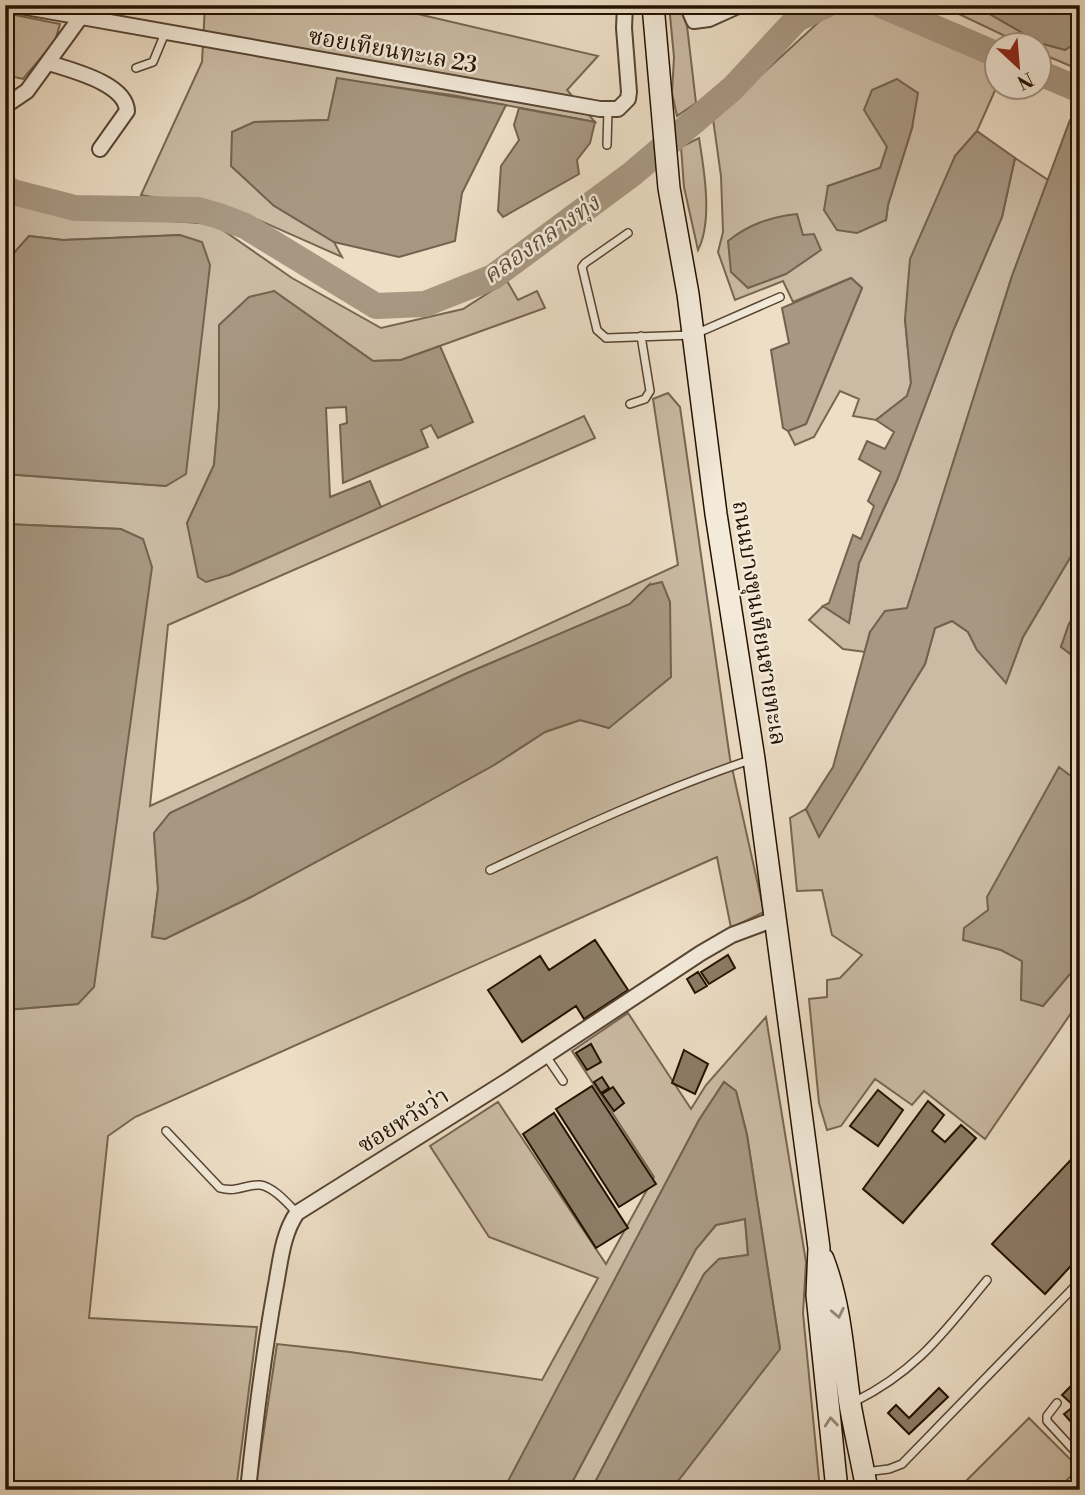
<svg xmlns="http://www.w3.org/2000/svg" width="1085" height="1495" viewBox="0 0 1085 1495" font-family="'Libre Bodoni','Noto Serif Thai',serif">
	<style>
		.green { fill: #cbbba4; stroke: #776652; stroke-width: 2; fill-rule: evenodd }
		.water { fill: #a89883; stroke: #73624f; stroke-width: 2 }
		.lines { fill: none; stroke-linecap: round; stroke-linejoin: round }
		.river { stroke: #a89883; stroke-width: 26 }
		.building { fill: #8c7c67; stroke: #231100; stroke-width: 2 }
		.lane-casing { stroke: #564432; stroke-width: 10 }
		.street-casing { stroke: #564432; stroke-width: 18 }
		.secondary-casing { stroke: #231100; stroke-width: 24 }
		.lane { stroke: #f3eada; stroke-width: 7 }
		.street { stroke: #f3eada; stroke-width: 14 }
		.secondary { stroke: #f3eada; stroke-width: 21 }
		.oneway { stroke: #958878 }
		.labels { text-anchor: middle; stroke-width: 5; stroke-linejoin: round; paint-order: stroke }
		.street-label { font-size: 23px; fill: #231100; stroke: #f3eada }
		.water-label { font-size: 24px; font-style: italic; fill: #5f4e3b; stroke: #f3eada }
	</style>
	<rect width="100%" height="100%" fill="#eddec6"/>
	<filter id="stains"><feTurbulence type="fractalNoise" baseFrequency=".00286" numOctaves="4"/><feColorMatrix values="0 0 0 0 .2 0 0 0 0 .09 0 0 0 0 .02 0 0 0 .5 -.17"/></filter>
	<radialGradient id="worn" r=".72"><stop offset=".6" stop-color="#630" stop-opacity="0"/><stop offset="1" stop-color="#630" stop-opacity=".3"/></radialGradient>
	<path class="green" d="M205,5h174l219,51 -31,34 28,32 -143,-27 -115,-16 -8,41 -75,2 19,83 61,37 8,15 -97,-43 -104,-19 61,-133z
		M669,5h10l8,21 9,77 -19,13 -5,-23 2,-36z
		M940,5h34l66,38 25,7 15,-10v30l-40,-17v-7l-16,-1z
		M834,8l30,2 133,55v21l-20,45 -22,25 -50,163 6,64 -4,13 -31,24 -23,-4 6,-17 -19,-8 -26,46 -19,8 -7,-14 18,-7 56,-136 -11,-10 -58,24 -10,-21 -48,19 -17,-48 5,-20 -2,-56 -8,-57zM912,128l-24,77 -2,15 -58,-34 52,-18 7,-21z
		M5,13l55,11 -5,17 -32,38 -18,-4z
		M699,138c5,31 14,83 -1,112l-14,-63 -3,-40z
		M1015,158l33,22 -36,96 -105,333 -37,23 -5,20 -22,-3 -34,-29 14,-14 26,16 10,-59 38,-83 56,-149 49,-114z
		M14,200l41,13 159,11 78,54 89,50 82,-19 44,-28 11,19 19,-9 8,17 -144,52 -28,1 -99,-70 -55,117 -5,57 -27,58 42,52 355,-159 11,22 -427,187 -18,181 528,-241 -25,-166 15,-6 12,14 50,352 34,153 -33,16 -14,-71 -582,260 -27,19 -19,182 168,9 -21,163h-231v-480l73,-6 43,-475 -116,-5v-50l161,12 14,-251 -117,5 -34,-4 -24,27v-31zM649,585l-40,143 -29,-8 -35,12 -51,33 -74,41 -169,91 -86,42 -13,-3 6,-47 -4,-56 16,-20 295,-139 165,-70z
		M1080,541v66l-11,17 -8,23 19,14v122l-21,-15 -70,142 -24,18 -1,12 37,10 21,11 -1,38 22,7 37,-44v38l-95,139 -61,-48 -12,14 -37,-26 -34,47 -14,4 -8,-27 -10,-104 18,-2v-17l13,-2 22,-23 -30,-20 -10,-45 -25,1 -7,-73 16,-9 13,27 106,-172 10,-36 17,-7 16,11 9,18 29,32 17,-45z
		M628,1013l63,96 15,-24 60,-68 40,245 -3,51 17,177h-149l109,-142 -33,-213 -11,-44 -12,-9 -25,38 -191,363 1,7h-254l22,-146 73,8 192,28 56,-102 -109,-41 -59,-91 68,-44 108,162 48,-87 -82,-126z
		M745,1219l3,36 -29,4 -15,15 -113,216h-23l128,-241 20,-24z
		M1029,1418l50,50 -22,22h-91l-5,-4z"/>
	<path class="water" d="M974,5h106v35l-15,10 -25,-7z
		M337,78l169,27 -44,88 -7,48 -56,16 -65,-15 -61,-37 -42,-39 1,-34 22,-10 74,-2z
		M897,79l21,14 -6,35 -24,77 -2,15 -29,13 -20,-3 -13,-20 4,-24 52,-18 7,-21 -23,-37 8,-20z
		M519,108l76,14 -5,21 -13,17 2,14 -76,43 -5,-6 3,-45 18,-26 -5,-15z
		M1080,119v422l-57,96 -17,46 -29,-33 -9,-18 -16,-11 -17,7 -10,36 -106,173 -13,-28 27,-42 37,-135 15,-21 22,-3 105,-332 58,-156z
		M977,131l38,27 -13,59 -49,114 -56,149 -38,83 -10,60 -26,-17 6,-3 24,-68 8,4 13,-33 -6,-5 13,-29 -22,-13 8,-18 18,8 9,-17 -18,-12 31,-24 4,-13 -6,-64 5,-60 45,-103z
		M797,214l6,21 11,-1 7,16 -35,24 -38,14 -17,-16 -3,-31c21,-17 43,-24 69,-27z
		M180,235l22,7 8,23 -24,209 -20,12 -161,-12v-211l24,-27 34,4z
		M851,278l11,10 -56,136 -18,7 -5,-3 -12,-78 18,-7 -7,-35z
		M274,291l99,70 28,-1 39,-14 33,76 -35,16 -7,-13 -10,5 7,17 -85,36 -3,-58 7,-2 -1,-16 -20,1 4,89 40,-16 11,26 -152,68 -23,7 -8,-5 -11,-54 27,-58 5,-57v-83l30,-28z
		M5,524l116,5 22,10 9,28 -58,420 -16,17 -73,6z
		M662,582l8,20 1,75 -62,51 -29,-8 -35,12 -51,33 -74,41 -169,91 -86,42 -13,-2 6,-48 -4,-56 16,-20 295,-139 165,-70 19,-19z
		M1080,607v54l-19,-14 8,-23z
		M1059,767l21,16v179l-37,44 -22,-6 1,-39 -21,-11 -38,-10 1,-12 24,-18 -1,-13z
		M724,1082l12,9 11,44 33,214 -109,141h-80l113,-216 15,-15 29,-4 -3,-36 -29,6 -20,24 -128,241h-59l-2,-7 192,-363z"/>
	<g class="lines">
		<path class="river" d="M881,5l117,50
			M1040,73l40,17
			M5,188l8,4 62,16 123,2 21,6 26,10 131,80 49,-2 68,-27 139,-103 101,-86 64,-69 29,-14"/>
	</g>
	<path class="building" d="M595,940l33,50 -44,29 -8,-13 -54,36 -34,-52 52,-34 9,14z
		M728,955l7,13 -26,16 -8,-12z
		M698,972l9,14 -12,7 -8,-14z
		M591,1044l10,18 -14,8 -11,-17z
		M684,1050l24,14 -13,30 -23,-11z
		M602,1077l7,11 -8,5 -7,-11z
		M592,1086l64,98 -37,23 -63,-98z
		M613,1087l11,16 -10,8 -12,-17z
		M878,1090l25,20 -25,36 -28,-20z
		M928,1101l16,14 -12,16 13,11 16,-17 15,13 -73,85 -40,-34z
		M554,1113l74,115 -32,20 -73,-114z
		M1080,1150v106l-35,38 -53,-50z
		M1080,1377v55l-16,-18 10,-8 -12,-11z
		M939,1388l9,9 -39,37 -21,-21 8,-8 13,13z"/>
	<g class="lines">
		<defs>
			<path id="lane" d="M136,68l17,-6 12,-29
				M607,145l1,-36
				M628,233l-43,30 -3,4 15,63 9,8 87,-3 87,-38
				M630,404l15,-5 5,-8 -9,-55
				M490,870c85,-40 171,-80 260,-110
				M546,1056l17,25
				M166,1131l54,57c17,5 26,-4 40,-3 14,2 28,19 37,28
				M854,1402c63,-31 90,-70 133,-122
				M1057,1403l-10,13v5l33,36
				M865,1472l24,-3 13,-5 178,-183"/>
			<path id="street" d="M14,5l586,104h18l10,-10 1,-7 -5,-64 1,-23
				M687,5l7,16 15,-2 31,-14
				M49,63c21,7 77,20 78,48l-27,38
				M5,106l22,-15 53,-73
				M248,1490c7,-67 15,-133 27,-200 5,-25 7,-56 22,-77l210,-132 194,-128 31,-18 43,-16"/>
			<path id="secondary" d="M653,5l16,183 19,106 28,220 38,245 65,489 -2,47 20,195
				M823,1259c18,47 20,96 27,145 5,29 12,57 17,86"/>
		</defs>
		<use href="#lane" class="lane-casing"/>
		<use href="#street" class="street-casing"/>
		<use href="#secondary" class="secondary-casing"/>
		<use href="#lane" class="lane"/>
		<use href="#street" class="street"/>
		<use href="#secondary" class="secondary"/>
	</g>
	<defs><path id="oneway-chevron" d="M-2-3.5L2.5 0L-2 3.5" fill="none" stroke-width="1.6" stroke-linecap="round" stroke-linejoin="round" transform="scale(1.75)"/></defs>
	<g class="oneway">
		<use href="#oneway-chevron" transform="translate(838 1313) rotate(78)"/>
		<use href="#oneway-chevron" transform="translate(831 1422) rotate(-95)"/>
	</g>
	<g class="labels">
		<g class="street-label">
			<text transform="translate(393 50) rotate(10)" y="8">ซอยเทียนทะเล 23</text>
			<text transform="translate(760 623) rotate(81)" y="8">ถนนบางขุนเทียนชายทะเล</text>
			<text transform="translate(403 1120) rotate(-32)" y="8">ซอยหวังว่า</text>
		</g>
		<g class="water-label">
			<text transform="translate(541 239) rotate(-35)" y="8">คลองกลางทุ่ง</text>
		</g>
	</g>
	<rect width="1085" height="1495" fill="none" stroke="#eddec6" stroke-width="28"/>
	<rect x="7" y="7" width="1071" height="1481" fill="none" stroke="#231100" stroke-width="3.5"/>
	<rect x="14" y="14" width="1057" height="1467" fill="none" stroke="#231100" stroke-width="2"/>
	<g transform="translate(1018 66) rotate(154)"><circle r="33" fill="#f3eada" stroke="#a09383" stroke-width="2"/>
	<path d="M0-5L12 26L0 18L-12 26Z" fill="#8f2418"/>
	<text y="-10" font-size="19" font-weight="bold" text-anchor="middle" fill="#231100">N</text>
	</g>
	<rect width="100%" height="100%" filter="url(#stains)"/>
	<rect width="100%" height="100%" fill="url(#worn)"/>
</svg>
